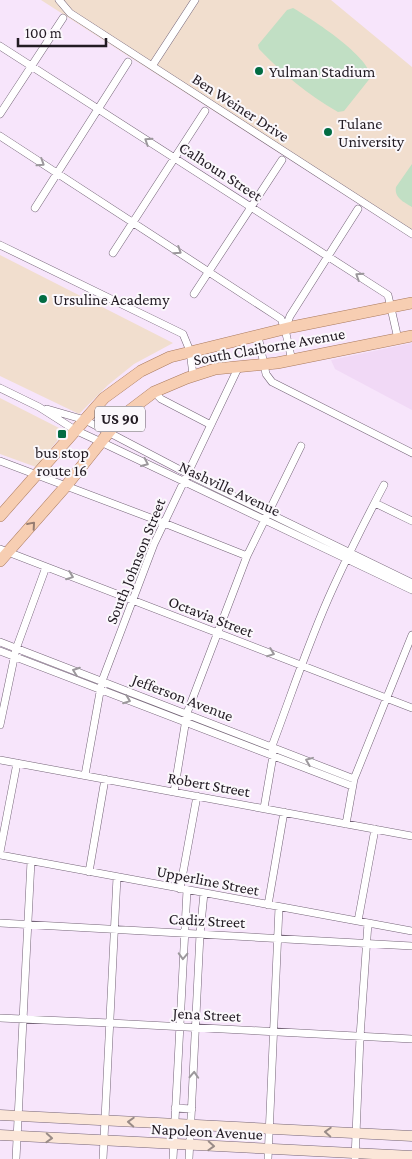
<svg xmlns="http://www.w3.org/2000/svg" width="412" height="1159" viewBox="0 0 412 1159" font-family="'Crimson Pro',serif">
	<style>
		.built { fill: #f1d9f6 }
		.education { fill: #f1dece }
		.green { fill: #c1dfc4 }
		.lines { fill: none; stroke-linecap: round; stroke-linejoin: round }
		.minor-casing { stroke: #746477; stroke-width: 8 }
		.secondary-casing { stroke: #746477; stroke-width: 11 }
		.primary-casing { stroke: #a97a5e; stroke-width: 12 }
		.minor { stroke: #fff; stroke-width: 7 }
		.secondary { stroke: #fbe6d8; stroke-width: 10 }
		.primary { stroke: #f7ceb2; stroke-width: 11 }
		.oneway { stroke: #9c989c }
		.oneway2 { stroke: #977d72 }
		.oneway3 { stroke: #998b87 }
		.poi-dot { fill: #026c43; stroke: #fbf8fc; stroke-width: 2 }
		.labels { text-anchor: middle; stroke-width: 4; stroke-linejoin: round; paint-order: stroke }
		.shield { fill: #fbf8fc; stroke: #635d64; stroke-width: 1 }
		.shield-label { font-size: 15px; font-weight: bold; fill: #221b23 }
		.poi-label { font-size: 16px; fill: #221b23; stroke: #fbf8fc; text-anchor: start }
		.street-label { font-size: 16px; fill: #221b23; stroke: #fbf8fc }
	</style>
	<rect width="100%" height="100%" fill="#f7e5fb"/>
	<path class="built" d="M412,343v67l-77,-41 -4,-9z"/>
	<path class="education" d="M41,0h290l81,67v171z
		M0,255l173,88 -39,21 -26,21 -29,29 -79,-38z
		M0,398l65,33 -29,36 -36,-13z"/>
	<path class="green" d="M293,8c19,11 76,48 78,69l-27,34 -6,1c-31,-18 -54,-37 -79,-63l-1,-4 29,-35z
		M412,164v43c-8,-5 -18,-9 -16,-20z"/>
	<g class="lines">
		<defs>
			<path id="minor" d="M59,0l11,13 342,221
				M0,46l388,249 10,44
				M152,66l43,-66
				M0,114l63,-96
				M0,136l281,183 4,10 7,32
				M35,208l93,-146
				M0,245l183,89 7,17 3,24
				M113,253l92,-142
				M194,294l88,-134
				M285,329l5,-13 68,-107
				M258,336l8,38 6,8 140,71
				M0,388l39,19 36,23 26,12 311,148
				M154,392l7,7 50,26
				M47,409l38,11 103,54 224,109
				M0,461l164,62 83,33
				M375,503l37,18
				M0,549l412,159
				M0,642l354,137
				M0,651l352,135
				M0,725l16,-76 30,-82
				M0,760l412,76
				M85,775l17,-94 52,-137 85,-178
				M174,792l13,-79 60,-157 54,-110
				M264,808l9,-52 -1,-10c20,-53 37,-106 61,-158 16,-35 33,-69 51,-103
				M346,824l8,-45 58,-144
				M0,852l17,-89
				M0,855l412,76
				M89,872l16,-93
				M180,889l17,-93
				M268,905l16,-93
				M358,921l17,-92
				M0,923l412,23
				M0,1018l110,5 302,16
				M175,1108l17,1
				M16,1159l15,-298
				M103,1159l14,-282
				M173,1159l14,-269
				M189,1159l11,-225 4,-41
				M268,1159l11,-252
				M355,1159l5,-122 8,-114"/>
			<path id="secondary" d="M0,1115l412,21
				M0,1135l412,21"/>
			<path id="primary" d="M0,516l104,-118 37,-27 29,-14 122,-30 120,-24
				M0,561l66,-75 55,-69 33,-25 33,-14 28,-9 62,-6 135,-27"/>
		</defs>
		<use href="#minor" class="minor-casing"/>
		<use href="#secondary" class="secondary-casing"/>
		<use href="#primary" class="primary-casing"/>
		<use href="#minor" class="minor"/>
		<use href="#secondary" class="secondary"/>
		<use href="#primary" class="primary"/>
	</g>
	<defs><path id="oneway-chevron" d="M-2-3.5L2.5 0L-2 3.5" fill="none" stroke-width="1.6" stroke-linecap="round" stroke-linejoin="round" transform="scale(1.25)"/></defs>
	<g class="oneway">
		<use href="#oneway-chevron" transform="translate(148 141) rotate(-147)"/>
		<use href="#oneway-chevron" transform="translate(41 163) rotate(33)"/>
		<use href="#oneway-chevron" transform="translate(178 251) rotate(33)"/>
		<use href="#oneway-chevron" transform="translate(359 276) rotate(-147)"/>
		<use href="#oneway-chevron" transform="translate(145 463) rotate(25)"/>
		<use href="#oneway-chevron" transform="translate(70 576) rotate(21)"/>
		<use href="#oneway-chevron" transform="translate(271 653) rotate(21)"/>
		<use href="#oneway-chevron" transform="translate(76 671) rotate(-160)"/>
		<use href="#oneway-chevron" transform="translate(127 700) rotate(21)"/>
		<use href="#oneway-chevron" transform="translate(309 761) rotate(-158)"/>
		<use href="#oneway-chevron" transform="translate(183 956) rotate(92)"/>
		<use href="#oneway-chevron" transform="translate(194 1075) rotate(-87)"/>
	</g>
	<use class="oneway2" href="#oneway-chevron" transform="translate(32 525) rotate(-49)"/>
	<g class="oneway3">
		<use href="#oneway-chevron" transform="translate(131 1122) rotate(-177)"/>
		<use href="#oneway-chevron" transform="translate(328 1132) rotate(-177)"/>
		<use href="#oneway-chevron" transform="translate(49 1138) rotate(3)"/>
		<use href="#oneway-chevron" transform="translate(211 1146) rotate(3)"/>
	</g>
	<g class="poi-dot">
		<circle cx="259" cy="71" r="5"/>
		<circle cx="328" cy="132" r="5"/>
		<circle cx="43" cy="299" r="5"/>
		<rect x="57" y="429" width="10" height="10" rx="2.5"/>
	</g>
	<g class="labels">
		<rect class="shield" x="95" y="406.5" width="50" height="25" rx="4"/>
		<g class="shield-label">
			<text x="120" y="424">US 90</text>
		</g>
		<g class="poi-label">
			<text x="269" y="77">Yulman Stadium</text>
			<text x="338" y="129">Tulane<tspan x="338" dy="18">University</tspan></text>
			<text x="53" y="305">Ursuline Academy</text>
			<text x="62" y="458" text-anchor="middle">bus stop<tspan x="62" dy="18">route 16</tspan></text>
		</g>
		<g class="street-label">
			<text transform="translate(241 107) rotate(33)" y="6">Ben Weiner Drive</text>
			<text transform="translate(221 171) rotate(33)" y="6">Calhoun Street</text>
			<text transform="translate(269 346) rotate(-10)" y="6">South Claiborne Avenue</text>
			<text transform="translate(230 488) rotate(25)" y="6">Nashville Avenue</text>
			<text transform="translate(135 561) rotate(-68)" y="6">South Johnson Street</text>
			<text transform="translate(211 616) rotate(21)" y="6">Octavia Street</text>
			<text transform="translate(183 697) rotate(21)" y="6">Jefferson Avenue</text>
			<text transform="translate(209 784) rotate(10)" y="6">Robert Street</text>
			<text transform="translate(208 880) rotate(11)" y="6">Upperline Street</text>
			<text transform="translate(207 920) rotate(3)" y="6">Cadiz Street</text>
			<text transform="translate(207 1014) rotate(3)" y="6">Jena Street</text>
			<text transform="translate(207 1131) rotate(3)" y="6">Napoleon Avenue</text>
		</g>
	</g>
	<path d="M18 38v8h88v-8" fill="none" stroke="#221b23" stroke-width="2.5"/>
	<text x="25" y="38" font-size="15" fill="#221b23" stroke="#fbf8fc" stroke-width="4" paint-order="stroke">100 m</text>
</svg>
